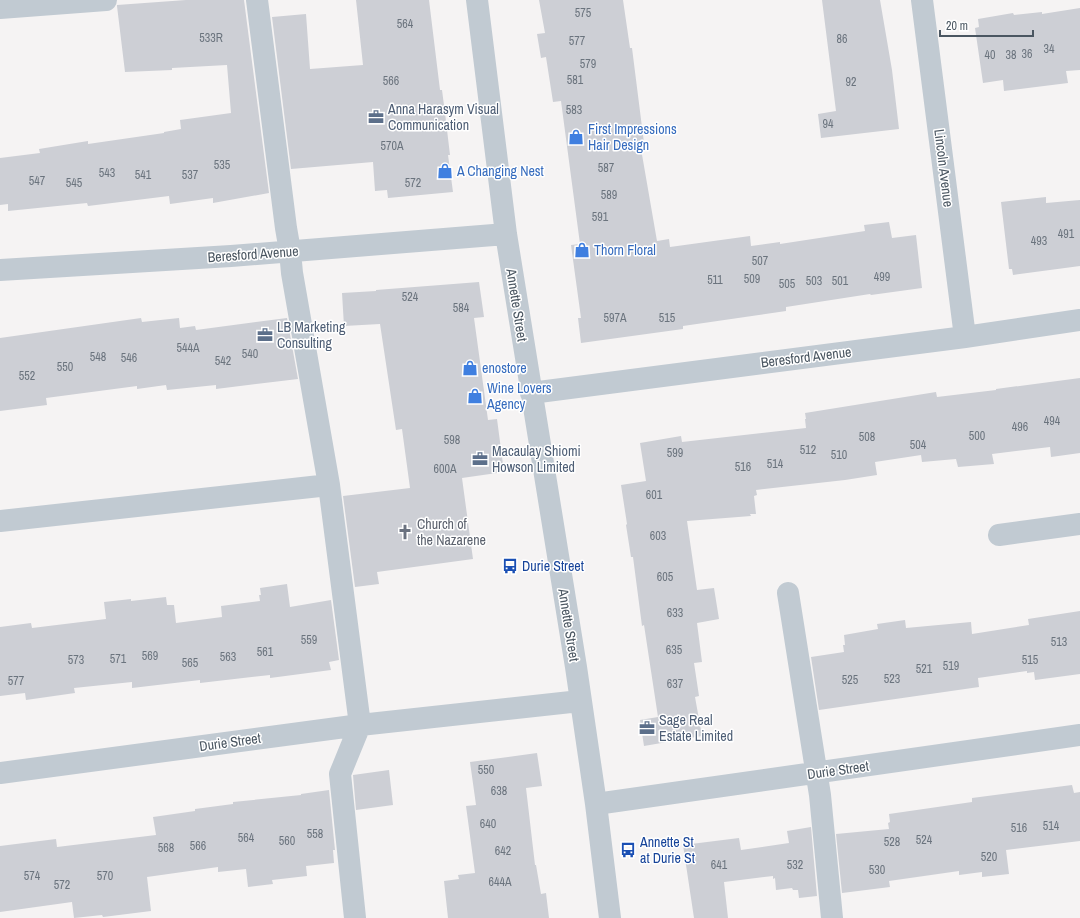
<svg xmlns="http://www.w3.org/2000/svg" width="1080" height="918" viewBox="0 0 1080 918" font-family="'Archivo Narrow',sans-serif">
	<style>
		.building { fill: #cdcfd5 }
		.lines { fill: none; stroke-linecap: round; stroke-linejoin: round }
		.minor { stroke: #c1cad2; stroke-width: 22 }
		.labels { text-anchor: middle; stroke-width: 3; stroke-linejoin: round; paint-order: stroke }
		.number-label { font-size: 12px; fill: #6b747e }
		.service-label { font-size: 14px; fill: #4e5e75; stroke: #fff; text-anchor: start }
		.shop-label { font-size: 14px; fill: #366cbe; stroke: #fff; text-anchor: start }
		.street-label { font-size: 14px; fill: #4a5661; stroke: #fff }
		.worship-label { font-size: 14px; fill: #5b616d; stroke: #fff; text-anchor: start }
		.transit-label { font-size: 14px; fill: #164399; stroke: #fff; text-anchor: start }
	</style>
	<rect width="100%" height="100%" fill="#f5f3f3"/>
	<path class="building" d="M186,0h58l25,193 -56,10v-5l-43,6 -1,-8 -81,10 -1,-3 -79,8v-7l-8,1v-47l40,-5 -1,-4 49,-8v3l76,-11v-1l17,-3 -1,-9 51,-7 -4,-48 -55,3v2l-47,2 -8,-66v-1z
		M356,0h73l11,90h2l3,23 5,42h-2l5,37 -65,6 -1,-8 -12,1 -2,-29 -82,7 -19,-152 34,-3 4,55 53,-4z
		M539,0h84l7,48h2l12,95h-4l17,98 12,-2 1,8 80,-11 1,10 29,-4v2l85,-13 -1,-6 25,-3 3,16 24,-3 6,53 -51,7 -1,-1 -84,13v4l-103,15v3l-102,14 -3,-25h3l-10,-73 9,-1 -19,-143 -8,1 -7,-45 -5,1 -4,-24 8,-1z
		M822,0h58l12,70 7,59 -78,9 -3,-24 18,-3z
		M1080,8v62l-14,1 2,12 -64,8 -1,-11 -20,3 -8,-55 4,-1 -1,-8 35,-6 1,2 28,-3v2z
		M1046,197v6l34,-3v66l-67,9 -1,-6h-3l-8,-67z
		M479,282l5,35 -10,1 14,102 9,-1 7,53 -42,6 11,81 -96,13 2,12 -24,3 -12,-91 67,-8 -8,-59 -6,1 -16,-106 -36,2 -2,-33 34,-2v-1z
		M141,318l1,4 37,-4 1,10 15,-2 1,4 91,-12 11,61 -82,10v-4l-49,5 -1,-5 -29,4v-3l-91,12 1,7 -47,6v-73z
		M1080,378v75l-29,4 -1,-10 -58,7 2,10 -36,3 -2,-8 -34,3 -1,-7 -46,7 2,13 -32,5 -89,10 1,5 -3,1 2,18h-6l1,2 -64,5 10,69 17,-2 5,31 -22,4 5,39 -8,1 5,33 -4,1 7,39 -58,10 -4,-26 18,-3 -14,-92 -2,1 -9,-69h-2l-5,-32 1,-1 -6,-39 25,-4 -6,-38 41,-7 1,6 124,-14 -1,-9h1l-1,-6 131,-21 1,5 59,-7v-1z
		M287,584l3,23 41,-7 8,60 -10,2 2,8 -61,8v-3l-70,8v-3l-68,8v-6l-58,6 1,5 -49,7 -1,-7 -25,3v-69l31,-4 1,5 74,-9 -2,-17 27,-3v2l35,-4 1,8h7l2,18 46,-6 -1,-11 39,-5 -1,-6h2l-1,-7z
		M1080,611v63l-45,6 -1,-8 -7,1v-2l-49,7 1,9 -160,23 -8,-53 33,-5 -1,-7h2l-1,-10 34,-6 -1,-5 28,-4 1,8 65,-6 1,12 57,-9 -1,-6z
		M537,753l5,33 -16,2 9,77h1l5,29 5,-1 3,25h-101l-4,-37 15,-2 -1,-4 17,-2 -9,-67 10,-1 -6,-43z
		M389,770l4,35 -37,5 -3,-35z
		M1072,785l2,8 6,-1v49l-74,9 3,24 -27,3v-5l-23,3v-4l-70,10 1,6 -48,6 -6,-59 53,-5 -1,-6 2,-1 -1,-8 83,-12v-4z
		M329,790l6,60h-2l1,13 -28,3 1,10 -35,4 1,4 -25,3 -2,-18 -28,3v-5l-71,10 4,34 -48,6 -1,-2 -28,3 -2,-16 -72,10v-66l56,-7 1,8 99,-12 -3,-18 42,-6v-2l38,-5v-2l68,-7v-1z
		M811,827l6,69 -18,2 -1,-8h-5l-1,-2 -16,2 -1,-12 -2,1v-3l-49,6 4,36h-34l-11,-73 56,-7 2,12 48,-7 -2,-12z"/>
	<g class="lines">
		<path class="minor" d="M257,0l29,228 4,23 2,22 37,212 31,240 -20,49 15,144
			M477,0l29,234 70,433 20,137 14,114
			M922,0l43,337
			M0,8l106,-8
			M0,270l231,-14 275,-22
			M531,393l434,-56 115,-17
			M0,521l329,-36
			M999,535l81,-11
			M788,593l32,202 12,123
			M0,773l360,-48 220,-24
			M596,804l484,-69"/>
	</g>
	<defs>
		<symbol id="office-bare" viewBox="-9 -9 18 18"><path d="M-6-3h4V-5.5h4V-3h4V5H-6ZM-1-4.5V-3h2v-1.5ZM-6 0V1H6V0Z" fill="#5c6f8a" stroke="#fff" stroke-width="2.5" paint-order="stroke"/></symbol>
		<symbol id="shop-bare" viewBox="-9 -9 18 18"><path d="M-5-2.5h2.3a2.7 3.5 0 0 1 5.4 0H5L5.5 6h-11ZM-1.5-2.5h3a1.5 2.3 0 0 0-3 0Z" fill="#3f7fe0" stroke="#fff" stroke-width="2.5" paint-order="stroke"/></symbol>
		<symbol id="church-bare" viewBox="-9 -9 18 18"><path d="M-1.2-6h2.4v3.5h3.3v2.4h-3.3V6h-2.4V-.1h-3.3v-2.4h3.3Z" fill="#6b7280" stroke="#fff" stroke-width="2.5" paint-order="stroke"/></symbol>
		<symbol id="bus-bare" viewBox="-9 -9 18 18"><path d="M-5-6H5V4H4V6H2V4H-2V6H-4V4H-5ZM-3.5-4V0h7V-4ZM-3.5 1.2v1.5H-2V1.2ZM2 1.2v1.5H3.5V1.2Z" fill="#1a4fb4" stroke="#fff" stroke-width="2.5" paint-order="stroke"/></symbol>
	</defs>
	<g fill-rule="evenodd">
		<use href="#office-bare" x="365" y="106" width="22" height="22"/>
		<use href="#shop-bare" x="565" y="126" width="22" height="22"/>
		<use href="#shop-bare" x="434" y="160" width="22" height="22"/>
		<use href="#shop-bare" x="571" y="239" width="22" height="22"/>
		<use href="#office-bare" x="254" y="324" width="22" height="22"/>
		<use href="#shop-bare" x="459" y="357" width="22" height="22"/>
		<use href="#shop-bare" x="464" y="385" width="22" height="22"/>
		<use href="#office-bare" x="469" y="448" width="22" height="22"/>
		<use href="#church-bare" x="394" y="521" width="22" height="22"/>
		<use href="#bus-bare" x="499" y="555" width="22" height="22"/>
		<use href="#office-bare" x="636" y="717" width="22" height="22"/>
		<use href="#bus-bare" x="617" y="839" width="22" height="22"/>
	</g>
	<g class="labels">
		<g class="number-label">
			<text x="583" y="17">575</text>
			<text x="405" y="28">564</text>
			<text x="211" y="42">533R</text>
			<text x="842" y="43">86</text>
			<text x="577" y="45">577</text>
			<text x="1049" y="53">34</text>
			<text x="1027" y="58">36</text>
			<text x="990" y="59">40</text>
			<text x="1011" y="59">38</text>
			<text x="588" y="68">579</text>
			<text x="575" y="84">581</text>
			<text x="391" y="85">566</text>
			<text x="851" y="86">92</text>
			<text x="574" y="114">583</text>
			<text x="828" y="128">94</text>
			<text x="392" y="150">570A</text>
			<text x="222" y="169">535</text>
			<text x="606" y="172">587</text>
			<text x="107" y="177">543</text>
			<text x="143" y="179">541</text>
			<text x="190" y="179">537</text>
			<text x="37" y="185">547</text>
			<text x="74" y="187">545</text>
			<text x="413" y="187">572</text>
			<text x="609" y="199">589</text>
			<text x="600" y="221">591</text>
			<text x="1066" y="238">491</text>
			<text x="1039" y="245">493</text>
			<text x="760" y="265">507</text>
			<text x="882" y="281">499</text>
			<text x="752" y="283">509</text>
			<text x="715" y="284">511</text>
			<text x="814" y="285">503</text>
			<text x="840" y="285">501</text>
			<text x="787" y="288">505</text>
			<text x="410" y="301">524</text>
			<text x="461" y="312">584</text>
			<text x="615" y="322">597A</text>
			<text x="667" y="322">515</text>
			<text x="188" y="352">544A</text>
			<text x="250" y="358">540</text>
			<text x="98" y="361">548</text>
			<text x="129" y="362">546</text>
			<text x="223" y="365">542</text>
			<text x="65" y="371">550</text>
			<text x="27" y="380">552</text>
			<text x="1052" y="425">494</text>
			<text x="1020" y="431">496</text>
			<text x="977" y="440">500</text>
			<text x="867" y="441">508</text>
			<text x="452" y="444">598</text>
			<text x="918" y="449">504</text>
			<text x="808" y="454">512</text>
			<text x="675" y="457">599</text>
			<text x="839" y="459">510</text>
			<text x="775" y="468">514</text>
			<text x="743" y="471">516</text>
			<text x="445" y="473">600A</text>
			<text x="654" y="499">601</text>
			<text x="658" y="540">603</text>
			<text x="665" y="581">605</text>
			<text x="675" y="617">633</text>
			<text x="309" y="644">559</text>
			<text x="1059" y="646">513</text>
			<text x="674" y="654">635</text>
			<text x="265" y="656">561</text>
			<text x="150" y="660">569</text>
			<text x="228" y="661">563</text>
			<text x="118" y="663">571</text>
			<text x="76" y="664">573</text>
			<text x="1030" y="664">515</text>
			<text x="190" y="667">565</text>
			<text x="951" y="670">519</text>
			<text x="924" y="673">521</text>
			<text x="892" y="683">523</text>
			<text x="850" y="684">525</text>
			<text x="16" y="685">577</text>
			<text x="675" y="688">637</text>
			<text x="486" y="774">550</text>
			<text x="499" y="795">638</text>
			<text x="488" y="828">640</text>
			<text x="1051" y="830">514</text>
			<text x="1019" y="832">516</text>
			<text x="315" y="838">558</text>
			<text x="246" y="842">564</text>
			<text x="924" y="844">524</text>
			<text x="287" y="845">560</text>
			<text x="892" y="846">528</text>
			<text x="198" y="850">566</text>
			<text x="166" y="852">568</text>
			<text x="503" y="855">642</text>
			<text x="989" y="861">520</text>
			<text x="719" y="869">641</text>
			<text x="795" y="869">532</text>
			<text x="877" y="874">530</text>
			<text x="32" y="880">574</text>
			<text x="105" y="880">570</text>
			<text x="500" y="886">644A</text>
			<text x="62" y="889">572</text>
		</g>
		<g class="service-label">
			<text x="388" y="114">Anna Harasym Visual<tspan x="388" dy="16">Communication</tspan></text>
			<text x="277" y="332">LB Marketing<tspan x="277" dy="16">Consulting</tspan></text>
			<text x="492" y="456">Macaulay Shiomi<tspan x="492" dy="16">Howson Limited</tspan></text>
			<text x="659" y="725">Sage Real<tspan x="659" dy="16">Estate Limited</tspan></text>
		</g>
		<g class="shop-label">
			<text x="588" y="134">First Impressions<tspan x="588" dy="16">Hair Design</tspan></text>
			<text x="457" y="176">A Changing Nest</text>
			<text x="594" y="255">Thorn Floral</text>
			<text x="482" y="373">enostore</text>
			<text x="487" y="393">Wine Lovers<tspan x="487" dy="16">Agency</tspan></text>
		</g>
		<g class="street-label">
			<text transform="translate(944 168) rotate(83)" y="5">Lincoln Avenue</text>
			<text transform="translate(253 254) rotate(-4)" y="5">Beresford Avenue</text>
			<text transform="translate(517 305) rotate(81)" y="5">Annette Street</text>
			<text transform="translate(806 357) rotate(-7)" y="5">Beresford Avenue</text>
			<text transform="translate(569 625) rotate(81)" y="5">Annette Street</text>
			<text transform="translate(230 742) rotate(-8)" y="5">Durie Street</text>
			<text transform="translate(838 770) rotate(-8)" y="5">Durie Street</text>
		</g>
		<g class="worship-label">
			<text x="417" y="529">Church of<tspan x="417" dy="16">the Nazarene</tspan></text>
		</g>
		<g class="transit-label">
			<text x="522" y="571">Durie Street</text>
			<text x="640" y="847">Annette St<tspan x="640" dy="16">at Durie St</tspan></text>
		</g>
	</g>
	<path d="M940 30v6h93v-6" fill="none" stroke="#4a5661" stroke-width="2"/>
	<text x="946" y="30" font-size="12" fill="#4a5661" stroke="#ffffff" stroke-width="3" paint-order="stroke">20 m</text>
</svg>
